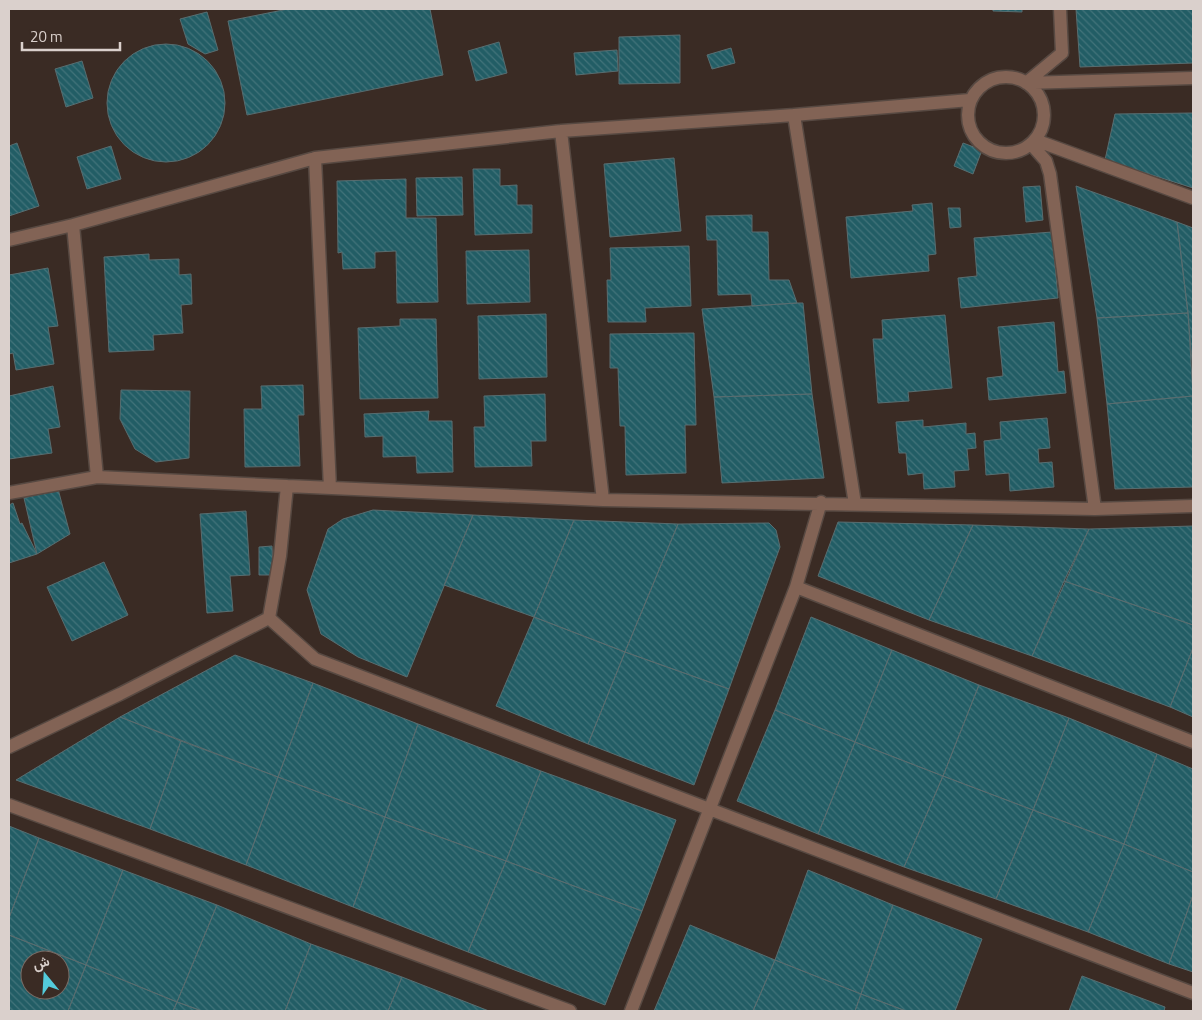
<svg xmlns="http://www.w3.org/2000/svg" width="1202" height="1020" viewBox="0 0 1202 1020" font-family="'Titillium Web',Vazirmatn,sans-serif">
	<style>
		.building { fill: url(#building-back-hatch); stroke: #586d70; fill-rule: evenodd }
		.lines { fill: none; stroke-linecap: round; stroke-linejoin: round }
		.minor-casing { stroke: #574942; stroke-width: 15 }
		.minor { stroke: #826355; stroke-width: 12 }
	</style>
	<defs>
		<pattern id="building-back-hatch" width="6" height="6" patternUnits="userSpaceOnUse" patternTransform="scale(1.25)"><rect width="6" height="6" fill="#225d65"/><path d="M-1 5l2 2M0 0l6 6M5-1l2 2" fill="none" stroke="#42737a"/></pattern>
	</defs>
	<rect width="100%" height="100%" fill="#3a2b24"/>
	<path class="building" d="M288,9h142l13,66 -196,40 -19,-94z
		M993,9h29v3l-29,-1z
		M1076,9h117v54l-113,4z
		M207,12l11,38 -13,4 -17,-10 -8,-25z
		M680,35v48l-61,1v-47z
		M499,42l8,31 -31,8 -8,-30z
		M107 103a59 59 0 1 1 118 0a59 59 0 1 1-118 0Z
		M731,48l4,15 -23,6 -5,-14z
		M617,50l1,21 -42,4 -2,-22z
		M82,61l11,37 -27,9 -11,-38z
		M1193,113v75l-88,-28 10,-46z
		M17,143l22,63 -30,10v-70z
		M963,143l19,7 -9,24 -19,-8z
		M111,146l10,33 -34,10 -10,-32z
		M674,158l7,73 -71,6 -6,-73z
		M473,169h27v17l17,-1v20h15v28l-57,2z
		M462,177l1,38 -46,1 -1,-38z
		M406,179v39h30l2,84 -41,1 -1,-52 -21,1v16l-32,1 -1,-17 -4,1 -1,-72z
		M1040,186l3,34 -17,2 -3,-35z
		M1076,186l101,36 11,91 -91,5z
		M932,203l4,51 -8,1 1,16 -78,7 -5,-61 67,-6 -1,-6z
		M948,208h12l1,19 -11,1z
		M752,215v17h16l1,48h20l8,23 -45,3 -1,-12 -33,1 -1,-55h-10l-1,-24z
		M1177,222l16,6v146l-5,-61z
		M1052,232l6,66 -97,10 -3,-30 19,-2 -3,-38z
		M689,246l2,60 -46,2 1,14h-38l-1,-42h4l-1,-32z
		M529,250l1,52 -63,2 -1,-53z
		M149,254v6l30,-1v16l12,-1 1,30 -11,1 2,28 -30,2 1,15 -45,2 -5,-95z
		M48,268l10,58 -10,1 6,37 -38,6 -3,-17 -4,1v-79z
		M797,303h6l9,91 -98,3 -12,-88z
		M1188,313l5,83 -86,8 -10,-86z
		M546,314l1,63 -68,2 -1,-63z
		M945,315l7,73 -44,4 1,9 -31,2 -5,-64h10l-1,-19z
		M400,319h36l2,79 -78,1 -2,-71 42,-2z
		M1054,322l4,50 6,-1 2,22 -77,7 -2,-22 16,-2 -5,-49z
		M694,333l2,92h-11l1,48 -60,2 -1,-49h-5l-2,-58h-8v-34z
		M303,385l1,30h-6l2,51 -55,1 -1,-58h18l-1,-23z
		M53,386l7,41 -12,2 4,24 -43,6v-63z
		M121,390l69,1 -1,67 -33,4 -21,-13 -15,-30z
		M545,394l1,47h-15l1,25 -57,1 -1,-40h11l-1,-31z
		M812,394l12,84 -102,5 -8,-86z
		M1193,396v91l-78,2 -8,-85z
		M429,411l-1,10h24l1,51 -36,1 -1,-17 -33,1v-21l-18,1 -1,-23z
		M1047,418l3,30 -12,1 1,14 13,-1 2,25 -44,4 -1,-18 -23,2 -2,-34 17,-2 -1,-17z
		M923,420v7l43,-4v11l9,-1 1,15 -9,1 2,21 -15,1 1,16 -31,2 -1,-16 -15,2 -2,-22h-7l-3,-31z
		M58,489l12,45 -33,20 -13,-56z
		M13,503l7,21 2,-1 15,31 -28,9v-58z
		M373,510l100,5 -66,162 -49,-20 -37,-23 -14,-44 21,-61 15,-10z
		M246,511l4,64 -20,1 3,35 -26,2 -7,-99z
		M473,515l101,5 -40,97 -90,-32z
		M574,520l104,4 -53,128 -91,-35z
		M838,522l135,3 -44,95 -111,-44z
		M769,523l7,7 4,17 -51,142 -104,-37 53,-128z
		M973,525l116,4 -57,127 -103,-36z
		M1193,526v99l-129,-44 25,-52z
		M272,546l1,29h-14v-28z
		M104,562l24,53 -56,26 -25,-54z
		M1064,581l129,44v23l-23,59 -138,-51z
		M534,617l91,35 -37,92 -92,-38z
		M811,617l81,33 -37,92 -80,-32z
		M1193,648v69l-23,-10z
		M892,650l87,35 -36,91 -88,-34z
		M625,652l104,37 -35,96 -106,-41z
		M235,655l78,28 -35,94 -158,-60z
		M313,683l105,41 -33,93 -107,-40z
		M979,685l90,33 -36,92 -90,-34z
		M775,710l80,32 -37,92 -81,-33z
		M120,717l61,24 -31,88 -134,-49z
		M1069,718l88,36 -33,90 -91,-34z
		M418,724l123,47 -35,90 -121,-44z
		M181,741l97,36 -32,88 -96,-36z
		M855,742l88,34 -39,91 -86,-33z
		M1157,754l36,15v103l-69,-28z
		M541,771l135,49 -34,91 -136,-50z
		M943,776l90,34 -37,89 -92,-32z
		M278,777l107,40 -32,90 -107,-42z
		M1033,810l91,34 -36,88 -92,-33z
		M385,817l121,44 -38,91 -115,-45z
		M9,826l30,12 -30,80z
		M39,838l84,32 -37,95 -77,-30v-17z
		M1124,844l69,28v23l-24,69 -81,-32z
		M506,861l136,50 -37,94 -137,-53z
		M123,870l94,35 -40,97 -91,-37z
		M808,870l85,35 -32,89 -86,-34z
		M1193,895v77l-24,-8z
		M217,905l94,39 -26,67h-83l-25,-9z
		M893,905l89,34 -27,72h-49l-45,-17z
		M690,925l85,35 -22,51h-99z
		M9,935l77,30 -18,46h-59zM30,960h30v30h-30z
		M311,944l91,33 -14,34h-103z
		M775,960l86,34 -6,17h-102z
		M86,965l91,37 -4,9h-105z
		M1082,976l83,31 -1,4h-95z
		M402,977l87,34h-101z
		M861,994l45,17h-51z
		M177,1002l25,9h-29z"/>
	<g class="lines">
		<defs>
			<path id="minor" d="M968 115a38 38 0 1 1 76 0a38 38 0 1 1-76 0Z
				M1026,83l167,-5
				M1026,83l36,-30 -2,-44
				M794,115l61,389
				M561,131l42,369
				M1035,140l158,58
				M1031,144l15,17 4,13 45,335
				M315,158l15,330
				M73,225l24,252
				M9,240l64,-15 242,-67 246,-27 233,-16 176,-15
				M9,493l88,-16 190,9
				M1193,506l-98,3 -492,-9 -316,-14 -7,70 -11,62 46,41 878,334
				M796,587l397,155
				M9,747l111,-53 149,-76
				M9,805l561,206
				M631,1011l165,-424 25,-85"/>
		</defs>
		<use href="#minor" class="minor-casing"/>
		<use href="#minor" class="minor"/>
	</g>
	<rect width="1202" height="1020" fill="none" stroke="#dad0cc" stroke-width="20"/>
	<g transform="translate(45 975) rotate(342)"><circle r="24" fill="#3a2b24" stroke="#7a6d67"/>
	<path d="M0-4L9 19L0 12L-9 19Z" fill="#53cbdb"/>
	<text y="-8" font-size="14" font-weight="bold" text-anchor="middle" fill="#dad0cc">ش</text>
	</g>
	<path d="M22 42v8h98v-8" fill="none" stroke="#dad0cc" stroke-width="2.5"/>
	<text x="30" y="42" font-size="15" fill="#dad0cc" stroke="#3a2b24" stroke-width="4" paint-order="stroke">20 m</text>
</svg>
